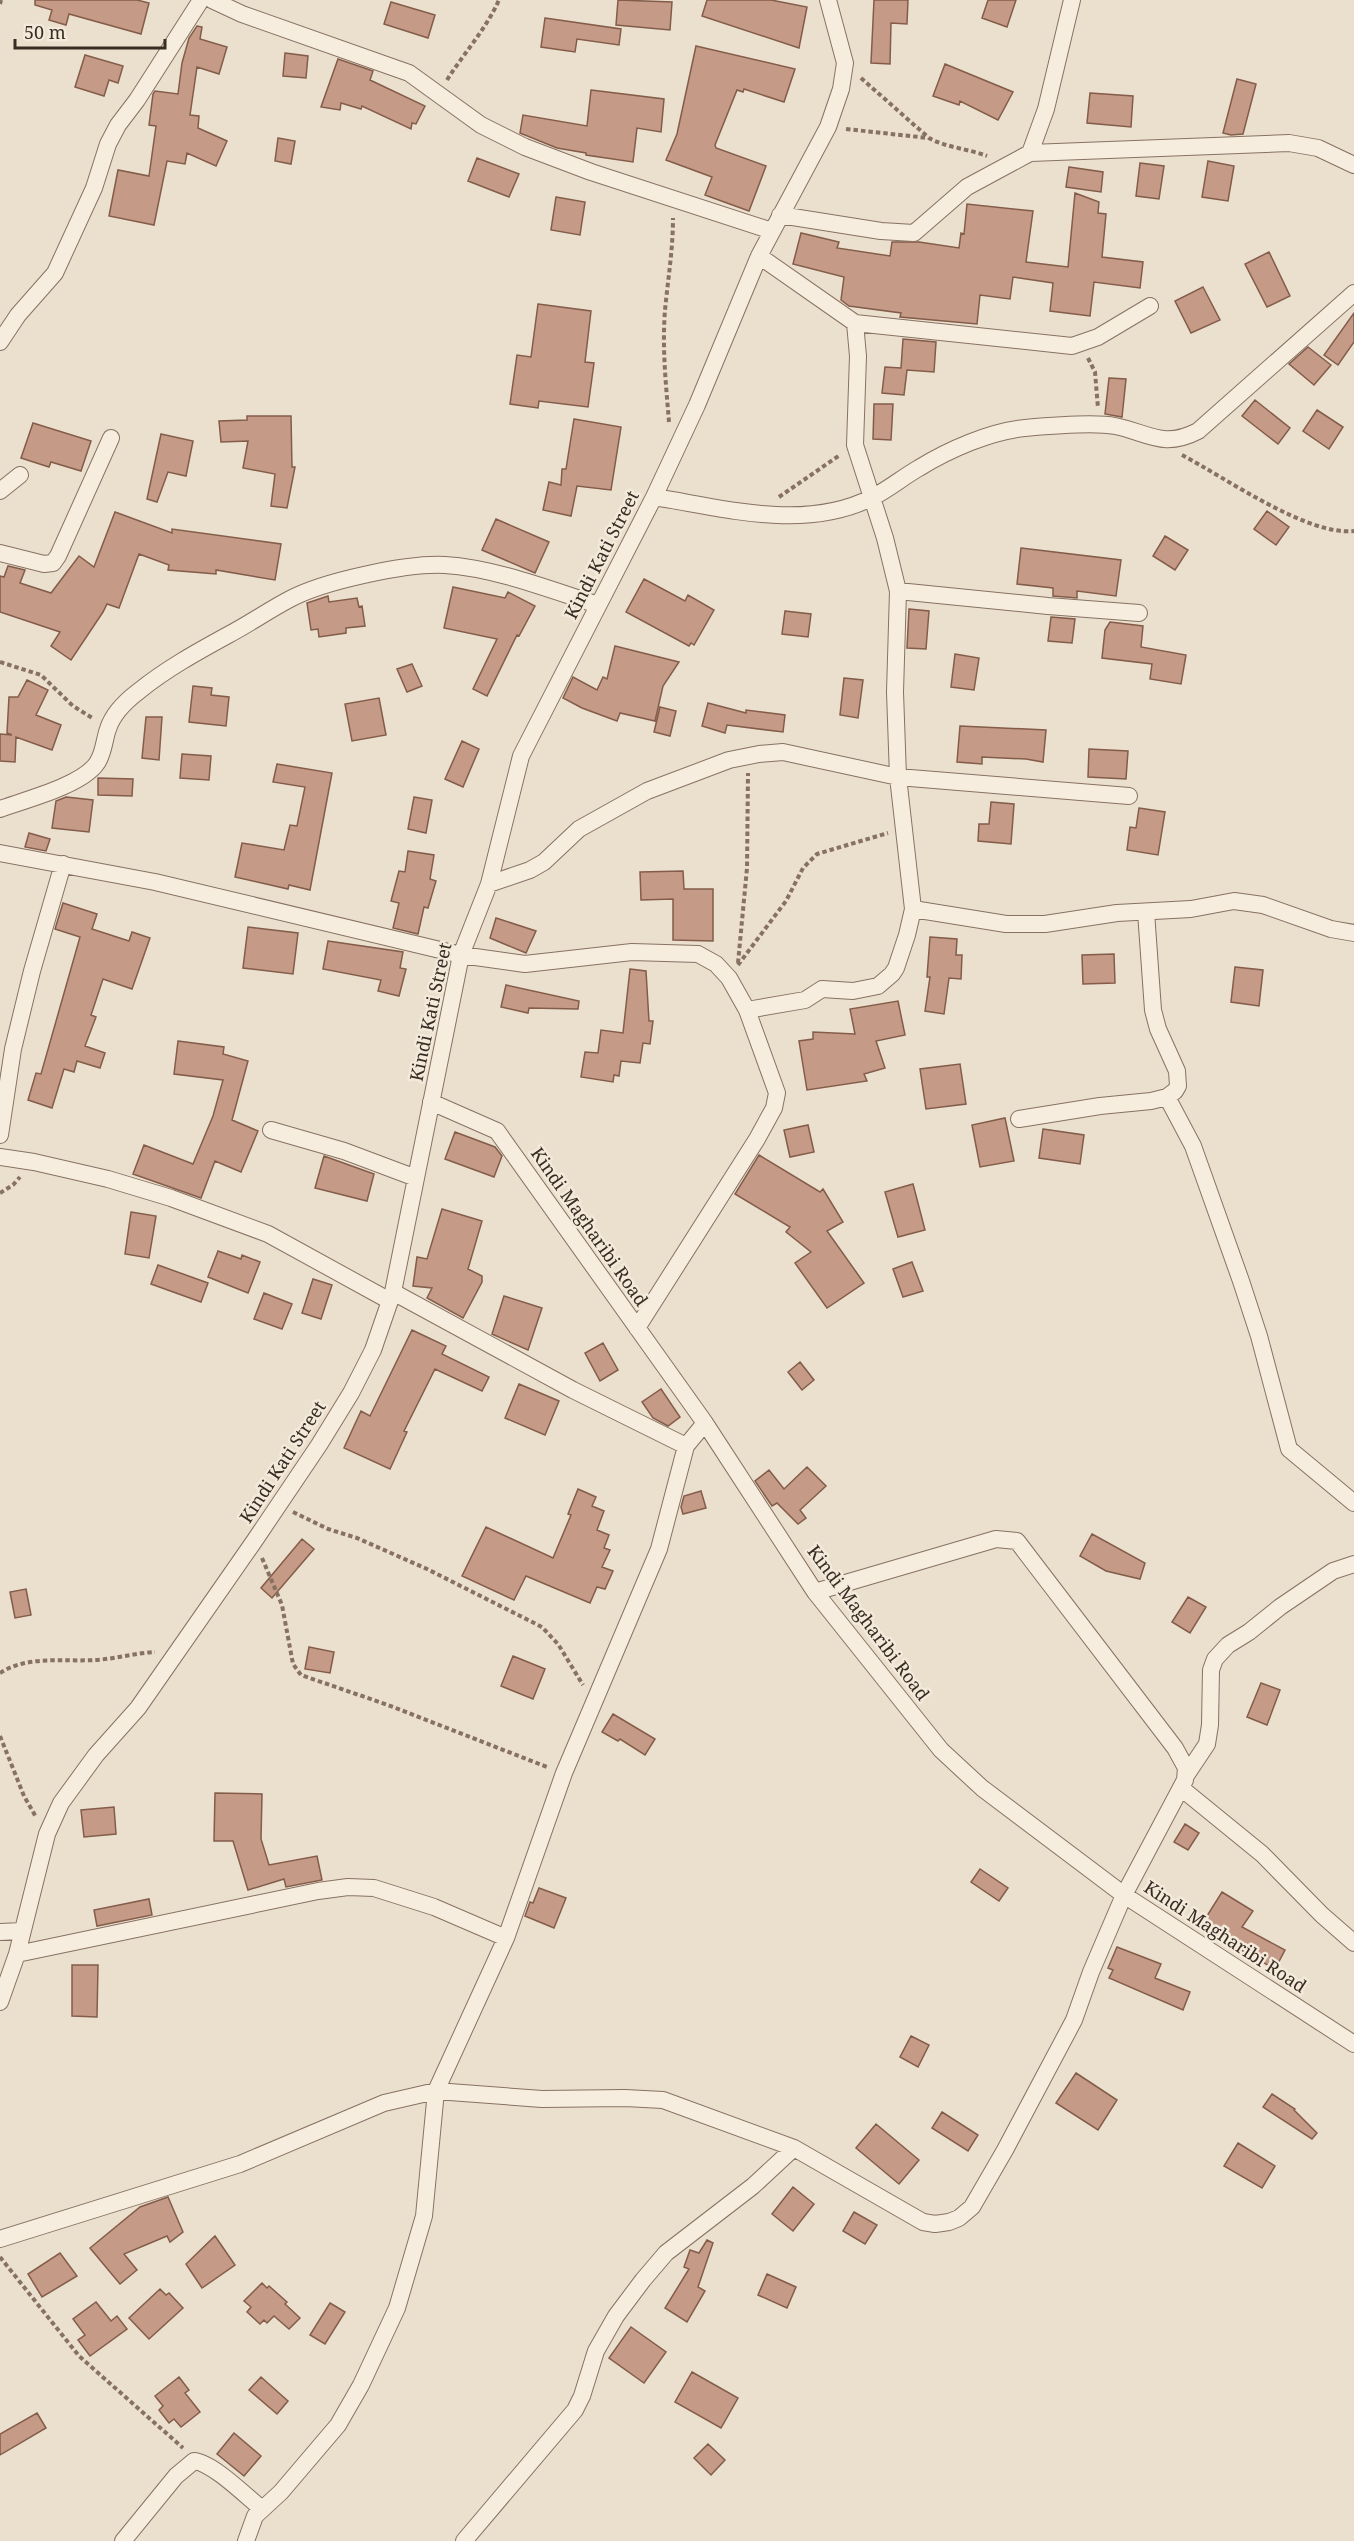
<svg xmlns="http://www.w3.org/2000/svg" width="1354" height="2541" viewBox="0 0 1354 2541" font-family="'Noto Serif',serif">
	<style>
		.building { fill: #c59b87; stroke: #835c4a; stroke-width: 1.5 }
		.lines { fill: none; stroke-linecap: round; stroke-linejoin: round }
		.minor-casing { stroke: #877262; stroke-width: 18 }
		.path { stroke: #877262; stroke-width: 4; stroke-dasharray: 4.5 3; stroke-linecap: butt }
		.minor { stroke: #f6eddf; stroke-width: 16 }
		.labels { text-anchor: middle; stroke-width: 5; stroke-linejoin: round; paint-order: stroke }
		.street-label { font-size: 18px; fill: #392c23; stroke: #f3eadb }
	</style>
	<rect width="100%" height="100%" fill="#ebdfcd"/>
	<path class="building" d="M35,0h102l12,3 -8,31 -72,-20 -3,11 -17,-5 3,-10 -17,-5z
		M618,0l54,2 -2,28 -54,-5z
		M707,0h64l36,7 -8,41 -97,-32z
		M874,0h34l-1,24 -16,-1 -1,41 -19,-1z
		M988,0h28l-9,27 -25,-9z
		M391,2l44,13 -7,23 -44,-14z
		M545,18l76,11 -2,16 -42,-6 -2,13 -34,-5z
		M197,26l5,1 -2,12 27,8 -8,27 -22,-7 -7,48 9,1 -1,12 29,13 -11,25 -29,-13 -2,11 -18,-3 -13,64 -45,-9 9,-46 31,6 7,-50 -7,-1 4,-31 2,-3 23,3 4,-31 7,-25z
		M696,46l99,23 -11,33 -40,-13 -1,3 -6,-2 -22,55 1,3 50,18 -17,45 -44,-16 7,-18 -46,-17 11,-26z
		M285,53l23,3 -2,22 -23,-2z
		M85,55l38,11 -5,17 -9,-3 -5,16 -29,-9z
		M338,59l35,12 -3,9 55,26 -9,18 -4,-1 -1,6 -49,-23 -1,3 -20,-6 -1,7 -19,-3z
		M945,64l68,28 -15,28 -38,-19 -1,4 -26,-9z
		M1237,79l19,5 -13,50 -12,1 -8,-2z
		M591,90l73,9 -3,33 -24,-4 -4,34 -47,-7v-2l-29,-5 -37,-15 3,-18 64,11z
		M1090,93l43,3 -2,31 -44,-4z
		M278,138l17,3 -4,23 -16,-3z
		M477,158l42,16 -10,23 -41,-16z
		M1208,161l26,5 -6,35 -26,-4z
		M1140,163l24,3 -5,33 -23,-3z
		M1069,167l34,5 -2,20 -35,-5z
		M1075,193l24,9 -1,11 8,1 -4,43 41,5 -3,26 -46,-6 -4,34 -40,-5 3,-28 -40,-6 -3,22 -30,-4 -3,29 -77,-7 1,-4 -52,-7 -8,-6 3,-23 -51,-13 8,-31 38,9 -2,6 53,8 2,-14h27l40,6 2,-15 3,1 3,-30 66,7 -7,51 42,5z
		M556,197l29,5 -5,33 -29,-5z
		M1269,252l21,44 -23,11 -22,-43z
		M1203,287l17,33 -29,13 -16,-32z
		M538,304l53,7 -6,51 9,1 -6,44 -49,-6 -1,7 -28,-4 7,-49 14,2z
		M1354,313v29l-16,23 -14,-10z
		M903,339l33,3 -2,30 -27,-2 -3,25 -22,-2 3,-26 16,1z
		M1308,347l23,18 -17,20 -25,-21z
		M1109,378l17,1 -4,38 -17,-3z
		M1255,400l35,28 -12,16 -36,-28z
		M874,404h19l-2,36 -18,-1z
		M1317,410l26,17 -14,22 -26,-18z
		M247,416h44l1,51h3l-8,41 -16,-2 4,-32 -32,-6 5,-27 -27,1 -2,-21 28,-1z
		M574,419l47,8 -10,63 -34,-4 -6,30 -28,-6 6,-28 12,3 1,-16h4z
		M33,423l58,18 -10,30 -30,-9 -2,5 -28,-9z
		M161,434l32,7 -7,35 -18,-4 -11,30 -10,-3z
		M1267,511l22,16 -13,18 -22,-16z
		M115,512l57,21v-4l109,15 -6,36 -59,-10v4l-48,-4 1,-5 -30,-11 -20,54 -12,-4 -4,8 -32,48 -20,-14 9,-14 -60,-20v-36l4,1 4,-11 17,4 -5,13 31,10 28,-37 15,11z
		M496,519l53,23 -14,31 -53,-23z
		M1165,536l23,14 -13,20 -22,-14z
		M1021,548l100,12 -5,36 -39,-5v7l-24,-2v-8l-36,-4z
		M644,579l41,22 3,-6 26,15 -20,35 -3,-2 -2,3 -63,-34z
		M453,587l52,11 3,-6 27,14 -16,30 -2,-1 -30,61 -14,-7 24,-50 -53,-11z
		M328,596l1,6 28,-4 2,9 3,-1 3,20 -19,2v5l-27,4 -1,-8 -7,1 -4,-27z
		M909,609l20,2 -3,38 -19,-1z
		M785,611l26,3 -3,23 -26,-3z
		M1051,617l24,2 -3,24 -24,-2z
		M1110,622l33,4 -2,21 45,8 -5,29 -31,-5 2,-15 -50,-6 3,-28z
		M615,646l64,16 -16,24 -8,35 -35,-8 -3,8 -35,-13 -19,-10 10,-21 24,13 6,-13 4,2z
		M955,654l24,4 -5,32 -23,-3z
		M412,664l10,22 -15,6 -10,-23z
		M844,678l19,2 -5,38 -18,-3z
		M27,680l21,10 -12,25 25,10 -9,25 -36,-13 -1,25 -15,-1v-27l12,1 -5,-2 2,-36h9z
		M193,686l19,2 -1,7 18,2 -3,29 -37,-4z
		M379,698l7,37 -34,6 -7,-37z
		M708,703l38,10v-3l39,5 -2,17 -56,-7 -2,8 -23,-7z
		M660,707l16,4 -6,25 -16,-4z
		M146,717h16l-3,43 -17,-2z
		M960,726l86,4 -3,32 -17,-3 -44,-2v7l-25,-2z
		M462,741l17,8 -16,38 -18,-8z
		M1089,749l39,2 -2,28 -38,-2z
		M182,754l29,2 -2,24 -29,-2z
		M277,764l55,9 -22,117 -21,-5 -1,4 -53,-12 7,-34 42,7 6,-25 7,1 8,-39 -32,-5z
		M98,778l35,1 -1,17 -34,-1z
		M66,797l27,3 -4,32 -37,-4 4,-27z
		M414,797l18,3 -6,33 -18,-4z
		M991,802l23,2 -3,40 -33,-3 1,-17h10z
		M1139,808l26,4 -7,43 -31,-5 3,-23 6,1z
		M29,833l21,6 -4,12 -21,-4z
		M408,851l26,4 -4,24 6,2 -8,27 -4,-1 -6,27 -25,-6 6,-25 -8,-2 8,-30 6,1z
		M683,871l1,18h29v52l-40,-1v-41l-32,1 -1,-28z
		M63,903l34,11 -5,15 37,12 3,-9 18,6 -18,51 -29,-10 -12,36 5,2 -11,29 20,7 -5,15 -23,-7 -3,11 -10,-3 -12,39 -24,-8 8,-27 5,1 39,-137 -25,-8z
		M496,918l40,13 -10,22 -36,-15z
		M248,927l50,6 -5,41 -50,-6z
		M930,937l27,2 -1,16h6l-1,24 -12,-1 -5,36 -19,-3 5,-34h-3z
		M328,941l75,11 -3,16 6,1 -7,27 -21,-5 3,-11 -58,-11z
		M1114,954l1,29 -32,1 -1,-29z
		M1235,967l28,3 -4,36 -28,-4z
		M630,969l16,2 3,50h4l-3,23 -7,-1 -3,20 -19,-2 -2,15 -5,-1 -1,7 -32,-5 4,-25 13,1 3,-23 22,3z
		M506,985l73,16 -1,8 -49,-1 -1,5 -27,-6z
		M898,1001l7,34 -29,6 9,27 -21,6 3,7 -60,9 -8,-49 14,-2v-7l42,2 -5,-25z
		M178,1041l46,6 -1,7 25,7 -16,59 26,11 -17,41 -26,-11 -14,37 -68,-24 11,-29 49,19 20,-48 10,-36 -49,-6z
		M960,1064l6,40 -40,5 -6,-40z
		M1005,1118l9,43 -34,6 -8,-42z
		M808,1125l6,27 -24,5 -6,-27z
		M1043,1129l41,6 -4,29 -41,-6z
		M455,1132l40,15 7,9 -8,21 -49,-18z
		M759,1155l61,37 3,-3 20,33 -16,9 37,52 -37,25 -32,-45 16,-11 -25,-20 4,-5 -55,-33z
		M324,1156l50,18 -7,27 -52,-13z
		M913,1184l12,46 -27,7 -13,-45z
		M442,1209l40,12 -14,48 14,7v6l-19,36 -36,-20 5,-10 -19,-2 4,-29 10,2z
		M131,1212l25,4 -7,42 -24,-4z
		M218,1251l23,8 1,-4 18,7 -12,31 -40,-16z
		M912,1262l11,29 -20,6 -10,-28z
		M158,1265l50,18 -7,19 -50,-18z
		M313,1279l19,6 -11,34 -19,-6z
		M264,1293l28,11 -10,25 -28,-10z
		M504,1296l38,12 -14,42 -36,-16z
		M412,1330l34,16 -4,8 47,23 -7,14 -47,-22 -31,62 3,1 -17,37 -46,-21 17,-37 9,5z
		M603,1343l15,27 -18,11 -15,-28z
		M800,1362l14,18 -12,10 -14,-18z
		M519,1384l40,17 -14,34 -40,-17z
		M661,1389l19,28 -12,9 -15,-8 -11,-16z
		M807,1467l19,19 -26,24 6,8 -8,6 -21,-21 -5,3 -17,-25 14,-11 15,19z
		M578,1489l18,8 -4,9 12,5 -7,19 12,5 -5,13 6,2 -8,17 11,4 -8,18 -8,-2 -7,16 -64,-27 -12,24 -52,-24 24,-49 67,31 18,-43 -3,-1z
		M701,1491l5,17 -23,6 -2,-7 3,-11z
		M1092,1534l53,29 -5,16 -34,-8 -26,-15z
		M302,1539l12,10 -42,49 -11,-10z
		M26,1589l5,26 -16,3 -5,-26z
		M1188,1597l18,10 -16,26 -18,-11z
		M309,1647l25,5 -4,21 -25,-4z
		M513,1656l32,13 -12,30 -32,-13z
		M1261,1683l19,7 -13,35 -20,-8z
		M613,1714l42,25 -10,16 -25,-16 -2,2 -16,-9z
		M215,1793l47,1 -1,45 8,26 48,-9 5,24 -36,7 -2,-8 -36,11 -15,-49h-19z
		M114,1807l2,27 -32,3 -3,-27z
		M1185,1824l14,9 -11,17 -14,-8z
		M980,1869l28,19 -9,13 -28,-19z
		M539,1888l27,10 -12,30 -29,-12 5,-14 3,1z
		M1222,1892l31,19 -11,16 43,23 -10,19 -75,-42z
		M149,1899l3,16 -55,11 -3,-16z
		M1117,1947l44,17 -6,14 35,14 -7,18 -74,-32 4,-8 -5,-2z
		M72,1965h26l-1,52 -25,-1z
		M911,2036l18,9 -11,22 -18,-10z
		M1076,2073l41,27 -19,30 -42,-27z
		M1272,2094l23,15 -1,1 23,23 -5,6 -49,-32z
		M942,2112l36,23 -10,16 -36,-23z
		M876,2124l43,36 -20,24 -43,-36z
		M1238,2143l37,23 -13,22 -38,-22z
		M793,2187l21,17 -21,27 -21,-17z
		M168,2197l15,35 -13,10 -3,-6 -43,18 13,16 -17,14 -30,-36 50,-41z
		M854,2212l23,13 -12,19 -22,-13z
		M215,2236l20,29 -33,23 -16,-24z
		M707,2240l6,3 -15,44 7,4 -18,31 -22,-14 24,-39 -5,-2 6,-17 9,3z
		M60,2253l17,23 -35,21 -14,-23z
		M767,2274l29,13 -9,21 -29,-13z
		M262,2283l5,5 2,-2 18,16 -2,2 15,14 -11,11 -15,-13 -7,7 -3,-3 -4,4 -13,-12 4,-5 -7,-6z
		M160,2289l6,6 3,-2 14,15 -34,31 -20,-21z
		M96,2302l15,19 6,-5 10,13 -37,27 -12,-16 7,-5 -12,-16z
		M330,2303l15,9 -20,32 -15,-9z
		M631,2327l35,25 -22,31 -35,-25z
		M692,2372l46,26 -17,30 -46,-26z
		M179,2377l10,13 -4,3 15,19 -19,15 -7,-8 -5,4 -10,-13 4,-4 -8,-10z
		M261,2377l27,24 -11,13 -28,-24z
		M37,2413l9,15 -46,27v-21z
		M234,2433l27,23 -17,20 -27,-22z
		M708,2444l17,16 -14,15 -17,-17z"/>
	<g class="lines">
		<defs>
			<path id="minor" d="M212,0l30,14 167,59 72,52 44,22 66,25 181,59
				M1030,153l259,-10 29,5 36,17
				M780,215l101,16 33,2 53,-46 63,-34 16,-44 26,-109
				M855,323l217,23 26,-9 52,-31
				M0,342l18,-27 37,-42 39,-85 14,-44 10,-19 19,-25 64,-100
				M0,491l20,-16
				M654,497c70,11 151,35 219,0 16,-8 30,-20 46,-29 29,-18 72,-37 106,-40 22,-2 70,-6 90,-2 34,7 48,23 83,5l156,-138
				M0,553l44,11 9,-1 5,-7 53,-118
				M898,591l150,15 91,7
				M0,809c25,-9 83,-24 97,-46 7,-10 7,-23 11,-34 5,-16 19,-29 31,-38 27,-22 58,-39 89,-56 21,-11 41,-25 62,-36 34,-18 117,-36 155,-34 50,3 106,25 153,40
				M0,853l155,29 306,73 64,9 107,-12 66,2 18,10 13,14 18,32 30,83 -3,15 -17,31 -120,189
				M489,884l41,-14 14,-8 35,-33 68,-38 82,-31 30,-6 24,-2 115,25 231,19
				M913,909l93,15h39l72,-11 74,-4 43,-8 29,4 68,24 23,4
				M747,1010l58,-10 17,-11 31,2 25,-5 14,-12 4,-6 11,-33 6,-26 -15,-132 -3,-85 3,-101 -13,-53 -30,-93 3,-89 -3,-33 -96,-67
				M1167,1097l26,49 48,135 18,55 30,113 65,54
				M431,1102l66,29 208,292 110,169 126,158 41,38 142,107 230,149
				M1019,1119l81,-13 51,-5 16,-4 8,-6 3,-5 -1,-15 -19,-42 -5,-19 -7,-98
				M271,1130l73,21 72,27
				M0,1135l13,-86 19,-78 31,-107
				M0,1157l34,5 74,17 63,19 97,36 122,67
				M393,1292l180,98 113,56
				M1187,1774l20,-30 3,-19 1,-55 4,-11 13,-14 21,-13 31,-25 53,-36 21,-7
				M1181,1788l81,66 60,61 32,28
				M0,1932l22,-1
				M17,1954l301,-63 30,-4 26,1 60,19 72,31
				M0,2002l17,-48 30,-120 14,-31 35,-48 42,-47 117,-168 64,-95 32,-52 22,-43 20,-58 68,-337 28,-71 32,-128 133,-259 43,-92 62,-149 69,-129 13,-38 4,-26 -17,-63
				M0,2239l240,-75 144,-61 52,-12 106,8 83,-1 38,2 131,48 129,74 12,2 14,-2 10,-4 13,-11 33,-57 69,-130 17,-48 33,-77 61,-115 1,-12 -11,-20 -158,-207 -21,-2 -181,53
				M123,2541l53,-65 18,-15c19,2 52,35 68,48
				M246,2541l9,-25 26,-24 57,-67 23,-40 36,-77 27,-92 12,-125 70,-153 58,-165 95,-224 27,-103 19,-23
				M464,2541l111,-131 7,-14 14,-45 20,-35 27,-36 23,-27 87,-67 41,-38"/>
		</defs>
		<use href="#minor" class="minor-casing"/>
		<path class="path" d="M0,4l1,-4
			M861,78l68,60c15,9 40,11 58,18
			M447,80c17,-27 39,-51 52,-80
			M846,129l82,9
			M1088,358l7,14 3,36
			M669,422c-3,-37 -7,-74 -4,-112 3,-31 8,-61 8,-92
			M1182,455c44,23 125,81 172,76
			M779,497l61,-42
			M0,662l41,13 32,31 21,13
			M738,963l9,-95 1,-95
			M738,965l48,-64 17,-33 14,-14 71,-21
			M0,1193l13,-8 7,-8
			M293,1512l35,17 29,9 70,31 115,58 16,17 25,41
			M262,1558l20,47 11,59 8,11 87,30 159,62
			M0,1673c28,-18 63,-11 95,-13 20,-1 40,-7 60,-8
			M0,1736l24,60 12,21
			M0,2257l79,99 104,92"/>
		<use href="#minor" class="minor"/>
	</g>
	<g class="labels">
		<g class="street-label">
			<text transform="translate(602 555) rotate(-63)" y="6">Kindi Kati Street</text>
			<text transform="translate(431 1012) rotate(-78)" y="6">Kindi Kati Street</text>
			<text transform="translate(589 1227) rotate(55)" y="6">Kindi Magharibi Road</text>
			<text transform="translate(283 1462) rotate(-57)" y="6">Kindi Kati Street</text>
			<text transform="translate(868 1623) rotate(53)" y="6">Kindi Magharibi Road</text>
			<text transform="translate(1225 1937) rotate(33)" y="6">Kindi Magharibi Road</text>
		</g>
	</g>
	<path d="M15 39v9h150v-9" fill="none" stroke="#392c23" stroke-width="3"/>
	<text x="24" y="39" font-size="18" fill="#392c23" stroke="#f3eadb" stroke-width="4.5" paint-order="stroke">50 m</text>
</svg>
